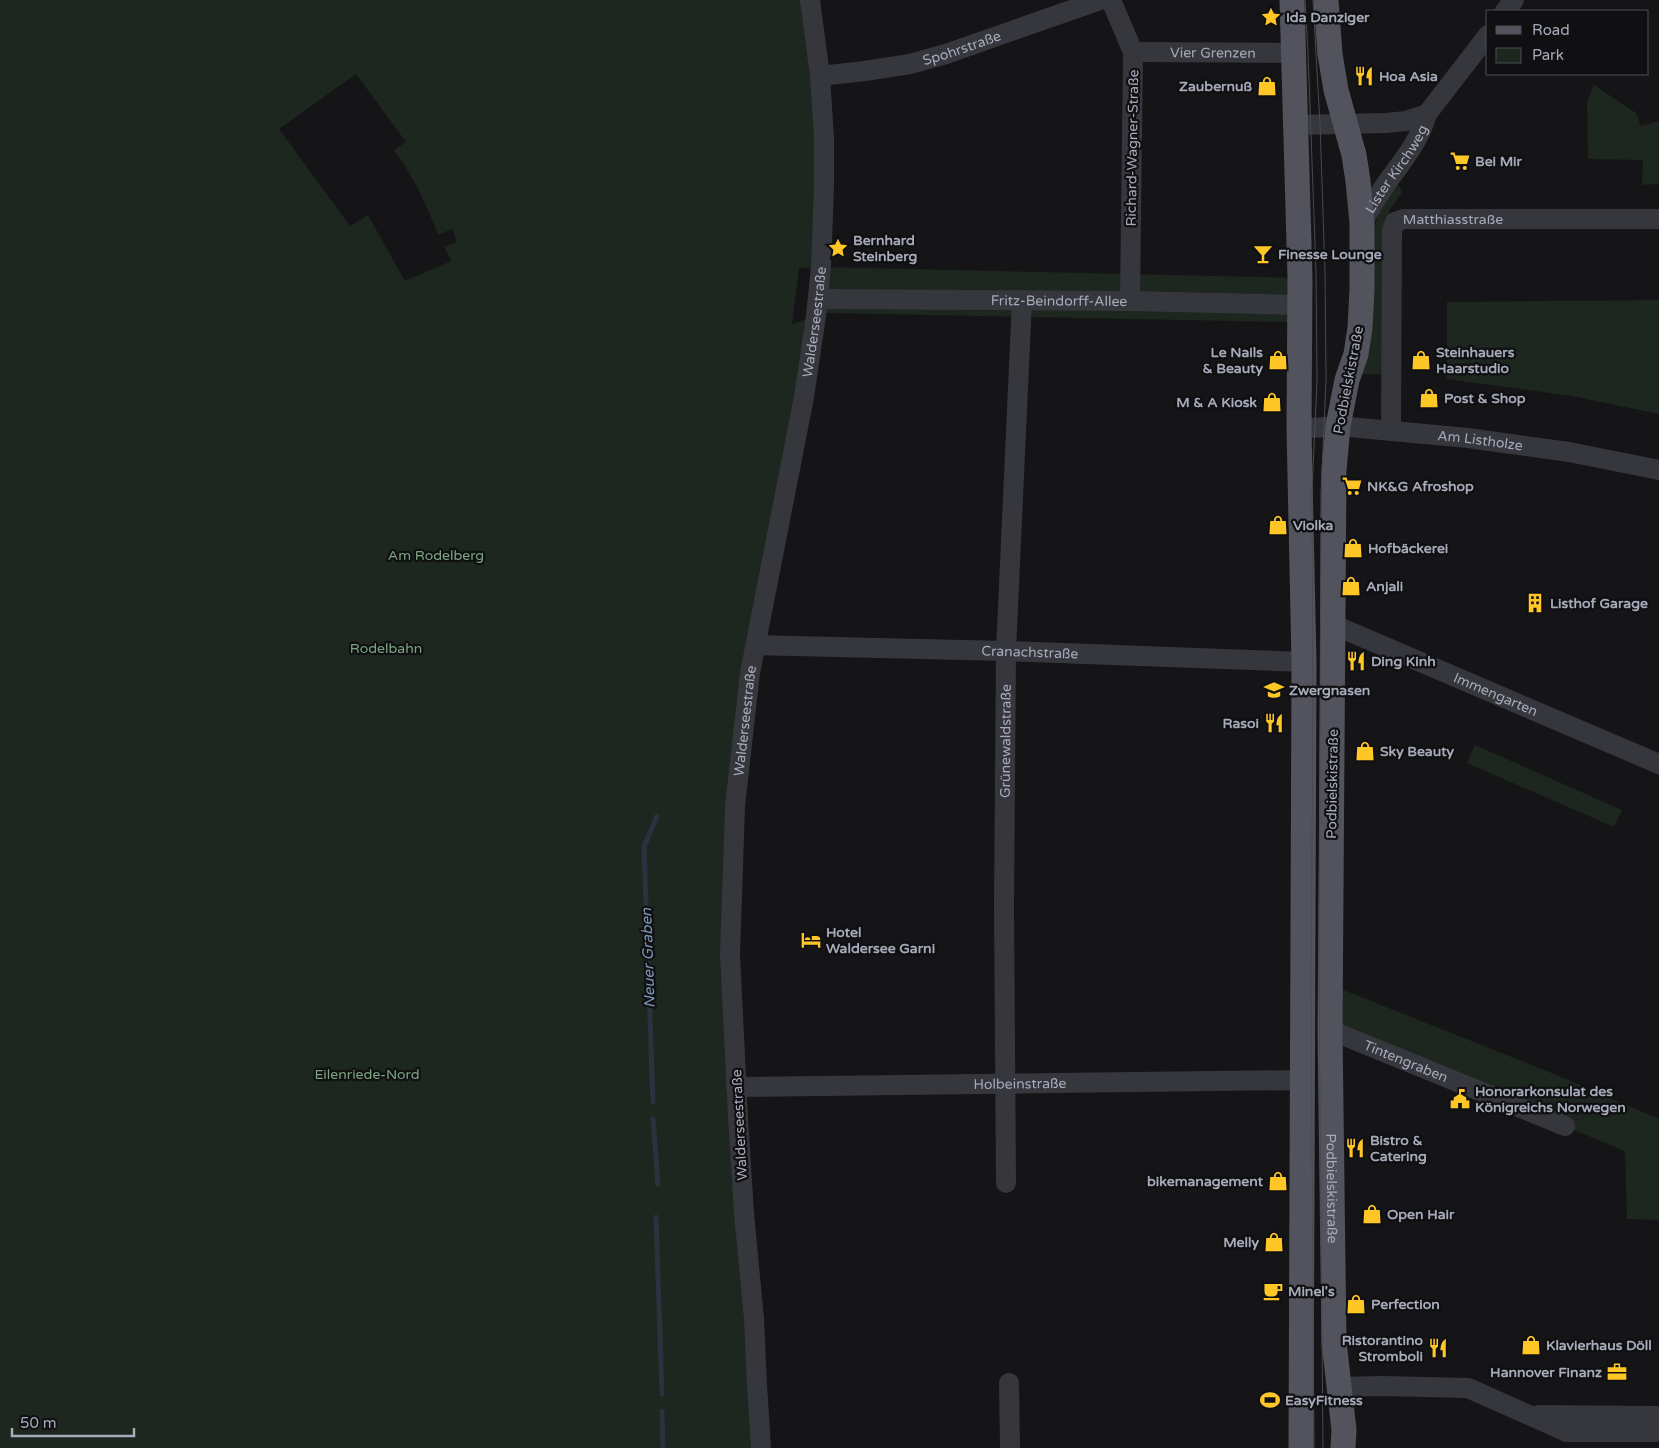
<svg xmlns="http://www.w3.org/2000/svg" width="1659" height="1448" viewBox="0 0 1659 1448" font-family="'Varela Round',sans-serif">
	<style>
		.green { fill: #1d261f; fill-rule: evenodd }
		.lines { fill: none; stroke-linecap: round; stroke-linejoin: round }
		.stream { stroke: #2a333d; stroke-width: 5 }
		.minor { stroke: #36363d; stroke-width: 20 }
		.major { stroke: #52535c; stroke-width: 25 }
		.tram { stroke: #494a52; stroke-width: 1 }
		.labels { text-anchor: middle; stroke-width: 4.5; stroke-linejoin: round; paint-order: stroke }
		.poi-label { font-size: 14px; font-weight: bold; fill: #a6aab9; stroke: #101012; text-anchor: start }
		.street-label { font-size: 14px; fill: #a6aab9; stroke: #101012 }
		.park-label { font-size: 14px; fill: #7ba581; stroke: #101012 }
		.water-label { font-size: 15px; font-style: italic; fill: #7a96b7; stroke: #101012 }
	</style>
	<rect width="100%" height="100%" fill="#151517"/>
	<path class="green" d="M0,0h810l11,267 479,11 -10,44 -461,-9 -13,3 -66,357 -20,281 31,494h-761zM356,74l50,68 -12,8c20,28 32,53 44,85l14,-6 5,13 -13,5 7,14 -46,20 -37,-66 -18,11 -71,-97zM820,267l-4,49 -24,8 7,-56z
		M1594,85l42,28 5,13 18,-5v63l-17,1 1,-25 -55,-1 -1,-57z
		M1397,182l5,10 -11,16 -5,12 -1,154h-26l15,-145 7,-24z
		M1659,300v114l-87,-18 -125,-17v-77z
		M1475,745l147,65 -8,17 -147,-64z
		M1336,987l218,87 105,45v101l-32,-1 -2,-68 -284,-116z"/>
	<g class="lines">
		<path class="stream" d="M653,1102l-9,-255 13,-31
			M653,1119l5,65
			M656,1217l6,177
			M662,1411l1,37"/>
		<g class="minor">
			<path d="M1111,0l22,52 -3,249"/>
			<path d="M1505,11l9,-11"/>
			<path id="s1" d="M1133,52l159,1"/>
			<path id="s2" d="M820,76l45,-5 45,-7 36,-10 154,-54"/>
			<path d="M1295,125l91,-2 20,-2 21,-7"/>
			<path id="s3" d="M1362,223c8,-14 17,-29 26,-42 16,-22 32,-41 39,-67l61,-79"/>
			<path id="s4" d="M818,299l312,2 171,4"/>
			<path id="s5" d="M1299,429l39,-3 130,12 101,14 90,18"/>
			<path id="s6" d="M1391,431l1,-200 3,-9 9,-3h255"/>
			<path id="s7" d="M1334,625l325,139"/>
			<path id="s8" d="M756,645l250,6 298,11"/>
			<path id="s9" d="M1330,1030l235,96"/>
			<path id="s10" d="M736,1087l566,-7"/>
			<path id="s11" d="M1006,1183l-2,-277 2,-255 16,-351"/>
			<path d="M1009,1383l1,65"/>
			<path d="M1339,1387l43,-1 86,2 99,44h92"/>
			<path d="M1539,1415l120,1"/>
			<path id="s12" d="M761,1448l-4,-63 -3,-66 -10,-106 -6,-96 -8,-163 5,-148 15,-133 54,-276 12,-81 5,-49 3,-80v-49l-4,-62 -10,-76"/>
		</g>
		<g class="major">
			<path d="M1292,0l8,278 -1,151 5,233 -3,786"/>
			<path id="s13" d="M1326,0l4,54 6,36 18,65 4,26 4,42v66l-2,39 -4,26 -9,26 -9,46 -4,44 -4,560 4,312 10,88 -1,18"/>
		</g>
		<path class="tram" d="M1305,0l3,52 8,219 1,109 -5,111 1,217 -2,272 3,468
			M1313,0l7,124 5,147 1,109 -5,114 -2,485 4,469"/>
	</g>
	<defs>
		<symbol id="sight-bare" viewBox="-9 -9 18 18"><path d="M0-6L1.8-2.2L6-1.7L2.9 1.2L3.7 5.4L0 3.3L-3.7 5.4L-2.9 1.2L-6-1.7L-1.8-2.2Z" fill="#ffc726" stroke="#101012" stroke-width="2.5" paint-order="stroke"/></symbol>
		<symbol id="restaurant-bare" viewBox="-9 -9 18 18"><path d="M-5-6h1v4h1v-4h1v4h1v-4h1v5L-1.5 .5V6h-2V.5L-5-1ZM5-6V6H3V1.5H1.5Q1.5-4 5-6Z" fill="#ffc726" stroke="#101012" stroke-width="2.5" paint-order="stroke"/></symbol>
		<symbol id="shop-bare" viewBox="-9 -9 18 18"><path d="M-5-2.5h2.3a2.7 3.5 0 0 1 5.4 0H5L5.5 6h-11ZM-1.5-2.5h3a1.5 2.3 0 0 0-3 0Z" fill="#ffc726" stroke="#101012" stroke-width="2.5" paint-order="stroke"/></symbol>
		<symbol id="supermarket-bare" viewBox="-9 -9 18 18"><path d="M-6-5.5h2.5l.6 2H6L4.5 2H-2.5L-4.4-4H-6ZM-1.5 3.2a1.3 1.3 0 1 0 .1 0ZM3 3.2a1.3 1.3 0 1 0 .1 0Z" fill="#ffc726" stroke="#101012" stroke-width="2.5" paint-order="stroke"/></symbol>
		<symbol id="bar-bare" viewBox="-9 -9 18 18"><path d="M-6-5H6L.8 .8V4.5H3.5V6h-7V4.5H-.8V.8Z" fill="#ffc726" stroke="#101012" stroke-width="2.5" paint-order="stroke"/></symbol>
		<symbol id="building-bare" viewBox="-9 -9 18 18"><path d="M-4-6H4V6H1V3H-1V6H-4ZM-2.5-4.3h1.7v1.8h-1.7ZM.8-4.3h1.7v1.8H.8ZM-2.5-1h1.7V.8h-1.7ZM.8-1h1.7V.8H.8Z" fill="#ffc726" stroke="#101012" stroke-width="2.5" paint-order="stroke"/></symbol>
		<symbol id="school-bare" viewBox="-9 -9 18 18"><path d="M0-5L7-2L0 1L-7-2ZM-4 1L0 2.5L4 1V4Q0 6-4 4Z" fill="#ffc726" stroke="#101012" stroke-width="2.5" paint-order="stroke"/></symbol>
		<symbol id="hotel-bare" viewBox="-9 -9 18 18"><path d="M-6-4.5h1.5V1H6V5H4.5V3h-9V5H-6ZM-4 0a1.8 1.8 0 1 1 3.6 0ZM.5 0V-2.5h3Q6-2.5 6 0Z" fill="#ffc726" stroke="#101012" stroke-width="2.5" paint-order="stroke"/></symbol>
		<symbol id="civic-bare" viewBox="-9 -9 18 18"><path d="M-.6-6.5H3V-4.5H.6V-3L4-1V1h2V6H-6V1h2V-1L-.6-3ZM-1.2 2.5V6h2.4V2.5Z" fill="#ffc726" stroke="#101012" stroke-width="2.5" paint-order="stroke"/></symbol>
		<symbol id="cafe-bare" viewBox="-9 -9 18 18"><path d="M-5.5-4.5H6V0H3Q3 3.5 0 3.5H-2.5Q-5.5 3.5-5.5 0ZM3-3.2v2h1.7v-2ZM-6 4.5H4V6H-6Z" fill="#ffc726" stroke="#101012" stroke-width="2.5" paint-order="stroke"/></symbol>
		<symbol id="office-bare" viewBox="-9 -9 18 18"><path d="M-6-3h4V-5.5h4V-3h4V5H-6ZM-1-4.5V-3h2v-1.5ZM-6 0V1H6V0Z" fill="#ffc726" stroke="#101012" stroke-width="2.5" paint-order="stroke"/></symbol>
		<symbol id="stadium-bare" viewBox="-9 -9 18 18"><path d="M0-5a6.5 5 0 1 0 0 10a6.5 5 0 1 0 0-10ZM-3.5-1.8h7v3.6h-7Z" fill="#ffc726" stroke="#101012" stroke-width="2.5" paint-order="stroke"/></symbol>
	</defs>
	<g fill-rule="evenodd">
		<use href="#sight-bare" x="1257" y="3" width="28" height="28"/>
		<use href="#restaurant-bare" x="1350" y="62" width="28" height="28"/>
		<use href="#shop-bare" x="1253" y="72" width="28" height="28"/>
		<use href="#supermarket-bare" x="1446" y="147" width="28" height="28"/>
		<use href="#sight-bare" x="824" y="234" width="28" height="28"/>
		<use href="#bar-bare" x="1249" y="240" width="28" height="28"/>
		<use href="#shop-bare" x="1264" y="346" width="28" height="28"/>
		<use href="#shop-bare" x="1407" y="346" width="28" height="28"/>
		<use href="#shop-bare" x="1415" y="384" width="28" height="28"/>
		<use href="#shop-bare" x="1258" y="388" width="28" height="28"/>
		<use href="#supermarket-bare" x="1338" y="472" width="28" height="28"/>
		<use href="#shop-bare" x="1264" y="511" width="28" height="28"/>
		<use href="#shop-bare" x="1339" y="534" width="28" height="28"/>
		<use href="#shop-bare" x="1337" y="572" width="28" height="28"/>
		<use href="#building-bare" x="1521" y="589" width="28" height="28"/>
		<use href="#restaurant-bare" x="1342" y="647" width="28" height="28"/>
		<use href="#school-bare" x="1260" y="676" width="28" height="28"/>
		<use href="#restaurant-bare" x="1260" y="709" width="28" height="28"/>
		<use href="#shop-bare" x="1351" y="737" width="28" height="28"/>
		<use href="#hotel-bare" x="797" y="926" width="28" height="28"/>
		<use href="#civic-bare" x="1446" y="1085" width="28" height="28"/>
		<use href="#restaurant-bare" x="1341" y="1134" width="28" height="28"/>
		<use href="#shop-bare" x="1264" y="1167" width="28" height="28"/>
		<use href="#shop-bare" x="1358" y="1200" width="28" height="28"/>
		<use href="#shop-bare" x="1260" y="1228" width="28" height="28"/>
		<use href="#cafe-bare" x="1259" y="1277" width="28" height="28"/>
		<use href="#shop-bare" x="1342" y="1290" width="28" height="28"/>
		<use href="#shop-bare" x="1517" y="1331" width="28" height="28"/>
		<use href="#restaurant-bare" x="1424" y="1334" width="28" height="28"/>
		<use href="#office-bare" x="1603" y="1358" width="28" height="28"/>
		<use href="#stadium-bare" x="1256" y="1386" width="28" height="28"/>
	</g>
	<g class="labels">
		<g class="poi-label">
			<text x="1286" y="22">Ida Danziger</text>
			<text x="1379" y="81">Hoa Asia</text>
			<text x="1252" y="91" text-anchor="end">Zaubernuß</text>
			<text x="1475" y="166">Bei Mir</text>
			<text x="853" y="245">Bernhard<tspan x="853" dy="16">Steinberg</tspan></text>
			<text x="1278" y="259">Finesse Lounge</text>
			<text x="1263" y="357" text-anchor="end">Le Nails<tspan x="1263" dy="16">&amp; Beauty</tspan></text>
			<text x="1436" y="357">Steinhauers<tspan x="1436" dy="16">Haarstudio</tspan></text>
			<text x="1444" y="403">Post &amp; Shop</text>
			<text x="1257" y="407" text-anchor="end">M &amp; A Kiosk</text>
			<text x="1367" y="491">NK&amp;G Afroshop</text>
			<text x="1293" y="530">Violka</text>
			<text x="1368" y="553">Hofbäckerei</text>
			<text x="1366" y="591">Anjali</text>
			<text x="1550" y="608">Listhof Garage</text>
			<text x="1371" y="666">Ding Kinh</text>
			<text x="1289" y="695">Zwergnasen</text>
			<text x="1259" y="728" text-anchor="end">Rasoi</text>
			<text x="1380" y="756">Sky Beauty</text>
			<text x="826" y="937">Hotel<tspan x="826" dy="16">Waldersee Garni</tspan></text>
			<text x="1475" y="1096">Honorarkonsulat des<tspan x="1475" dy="16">Königreichs Norwegen</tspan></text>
			<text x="1370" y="1145">Bistro &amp;<tspan x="1370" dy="16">Catering</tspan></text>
			<text x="1263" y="1186" text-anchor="end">bikemanagement</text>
			<text x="1387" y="1219">Open Hair</text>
			<text x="1259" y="1247" text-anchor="end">Melly</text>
			<text x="1288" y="1296">Minel's</text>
			<text x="1371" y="1309">Perfection</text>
			<text x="1423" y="1345" text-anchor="end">Ristorantino<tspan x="1423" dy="16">Stromboli</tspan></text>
			<text x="1546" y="1350">Klavierhaus Döll</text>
			<text x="1602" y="1377" text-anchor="end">Hannover Finanz</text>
			<text x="1285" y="1405">EasyFitness</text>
		</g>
		<g class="street-label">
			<text dy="5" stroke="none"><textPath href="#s2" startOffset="145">Spohrstraße</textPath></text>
			<text dy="5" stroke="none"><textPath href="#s1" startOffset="80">Vier Grenzen</textPath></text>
			<text transform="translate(1132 148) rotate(-89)" y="5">Richard-Wagner-Straße</text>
			<text dy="5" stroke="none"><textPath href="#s3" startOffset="64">Lister Kirchweg</textPath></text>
			<text dy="5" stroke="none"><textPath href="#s6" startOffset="268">Matthiasstraße</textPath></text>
			<text dy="5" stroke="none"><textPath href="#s4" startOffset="241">Fritz-Beindorff-Allee</textPath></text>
			<text dy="5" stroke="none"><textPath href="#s12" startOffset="1134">Walderseestraße</textPath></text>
			<text transform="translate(1348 380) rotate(-79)" y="5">Podbielskistraße</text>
			<text dy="5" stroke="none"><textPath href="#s5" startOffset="182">Am Listholze</textPath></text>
			<text dy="5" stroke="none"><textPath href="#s8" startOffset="274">Cranachstraße</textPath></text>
			<text dy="5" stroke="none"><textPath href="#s7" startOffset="176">Immengarten</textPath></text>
			<text dy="5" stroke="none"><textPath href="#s12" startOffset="729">Walderseestraße</textPath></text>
			<text dy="5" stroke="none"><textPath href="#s11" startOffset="442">Grünewaldstraße</textPath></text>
			<text transform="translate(1332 784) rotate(-89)" y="5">Podbielskistraße</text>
			<text dy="5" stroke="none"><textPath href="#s9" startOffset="82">Tintengraben</textPath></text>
			<text dy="5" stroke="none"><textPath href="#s10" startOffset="284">Holbeinstraße</textPath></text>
			<text transform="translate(739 1125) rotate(-93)" y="5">Walderseestraße</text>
			<text dy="5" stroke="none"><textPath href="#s13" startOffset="1195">Podbielskistraße</textPath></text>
		</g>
		<g class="park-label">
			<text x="436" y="560">Am Rodelberg</text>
			<text x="386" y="653">Rodelbahn</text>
			<text x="367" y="1079">Eilenriede-Nord</text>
		</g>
		<g class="water-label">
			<text transform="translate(648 958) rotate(-92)" y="5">Neuer Graben</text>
		</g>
	</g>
	<rect x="1486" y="10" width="162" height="65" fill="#101012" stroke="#4c4e55"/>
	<rect x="1496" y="26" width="25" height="8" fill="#52535c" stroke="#4c4e55"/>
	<text x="1532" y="35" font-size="15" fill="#a6aab9">Road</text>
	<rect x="1496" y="48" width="25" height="15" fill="#1d261f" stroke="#4c4e55"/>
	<text x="1532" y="60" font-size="15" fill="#a6aab9">Park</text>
	<path d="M12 1428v8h122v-8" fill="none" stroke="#a6aab9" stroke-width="2.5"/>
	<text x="20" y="1428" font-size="15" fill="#a6aab9" stroke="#101012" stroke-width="4" paint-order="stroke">50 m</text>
</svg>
